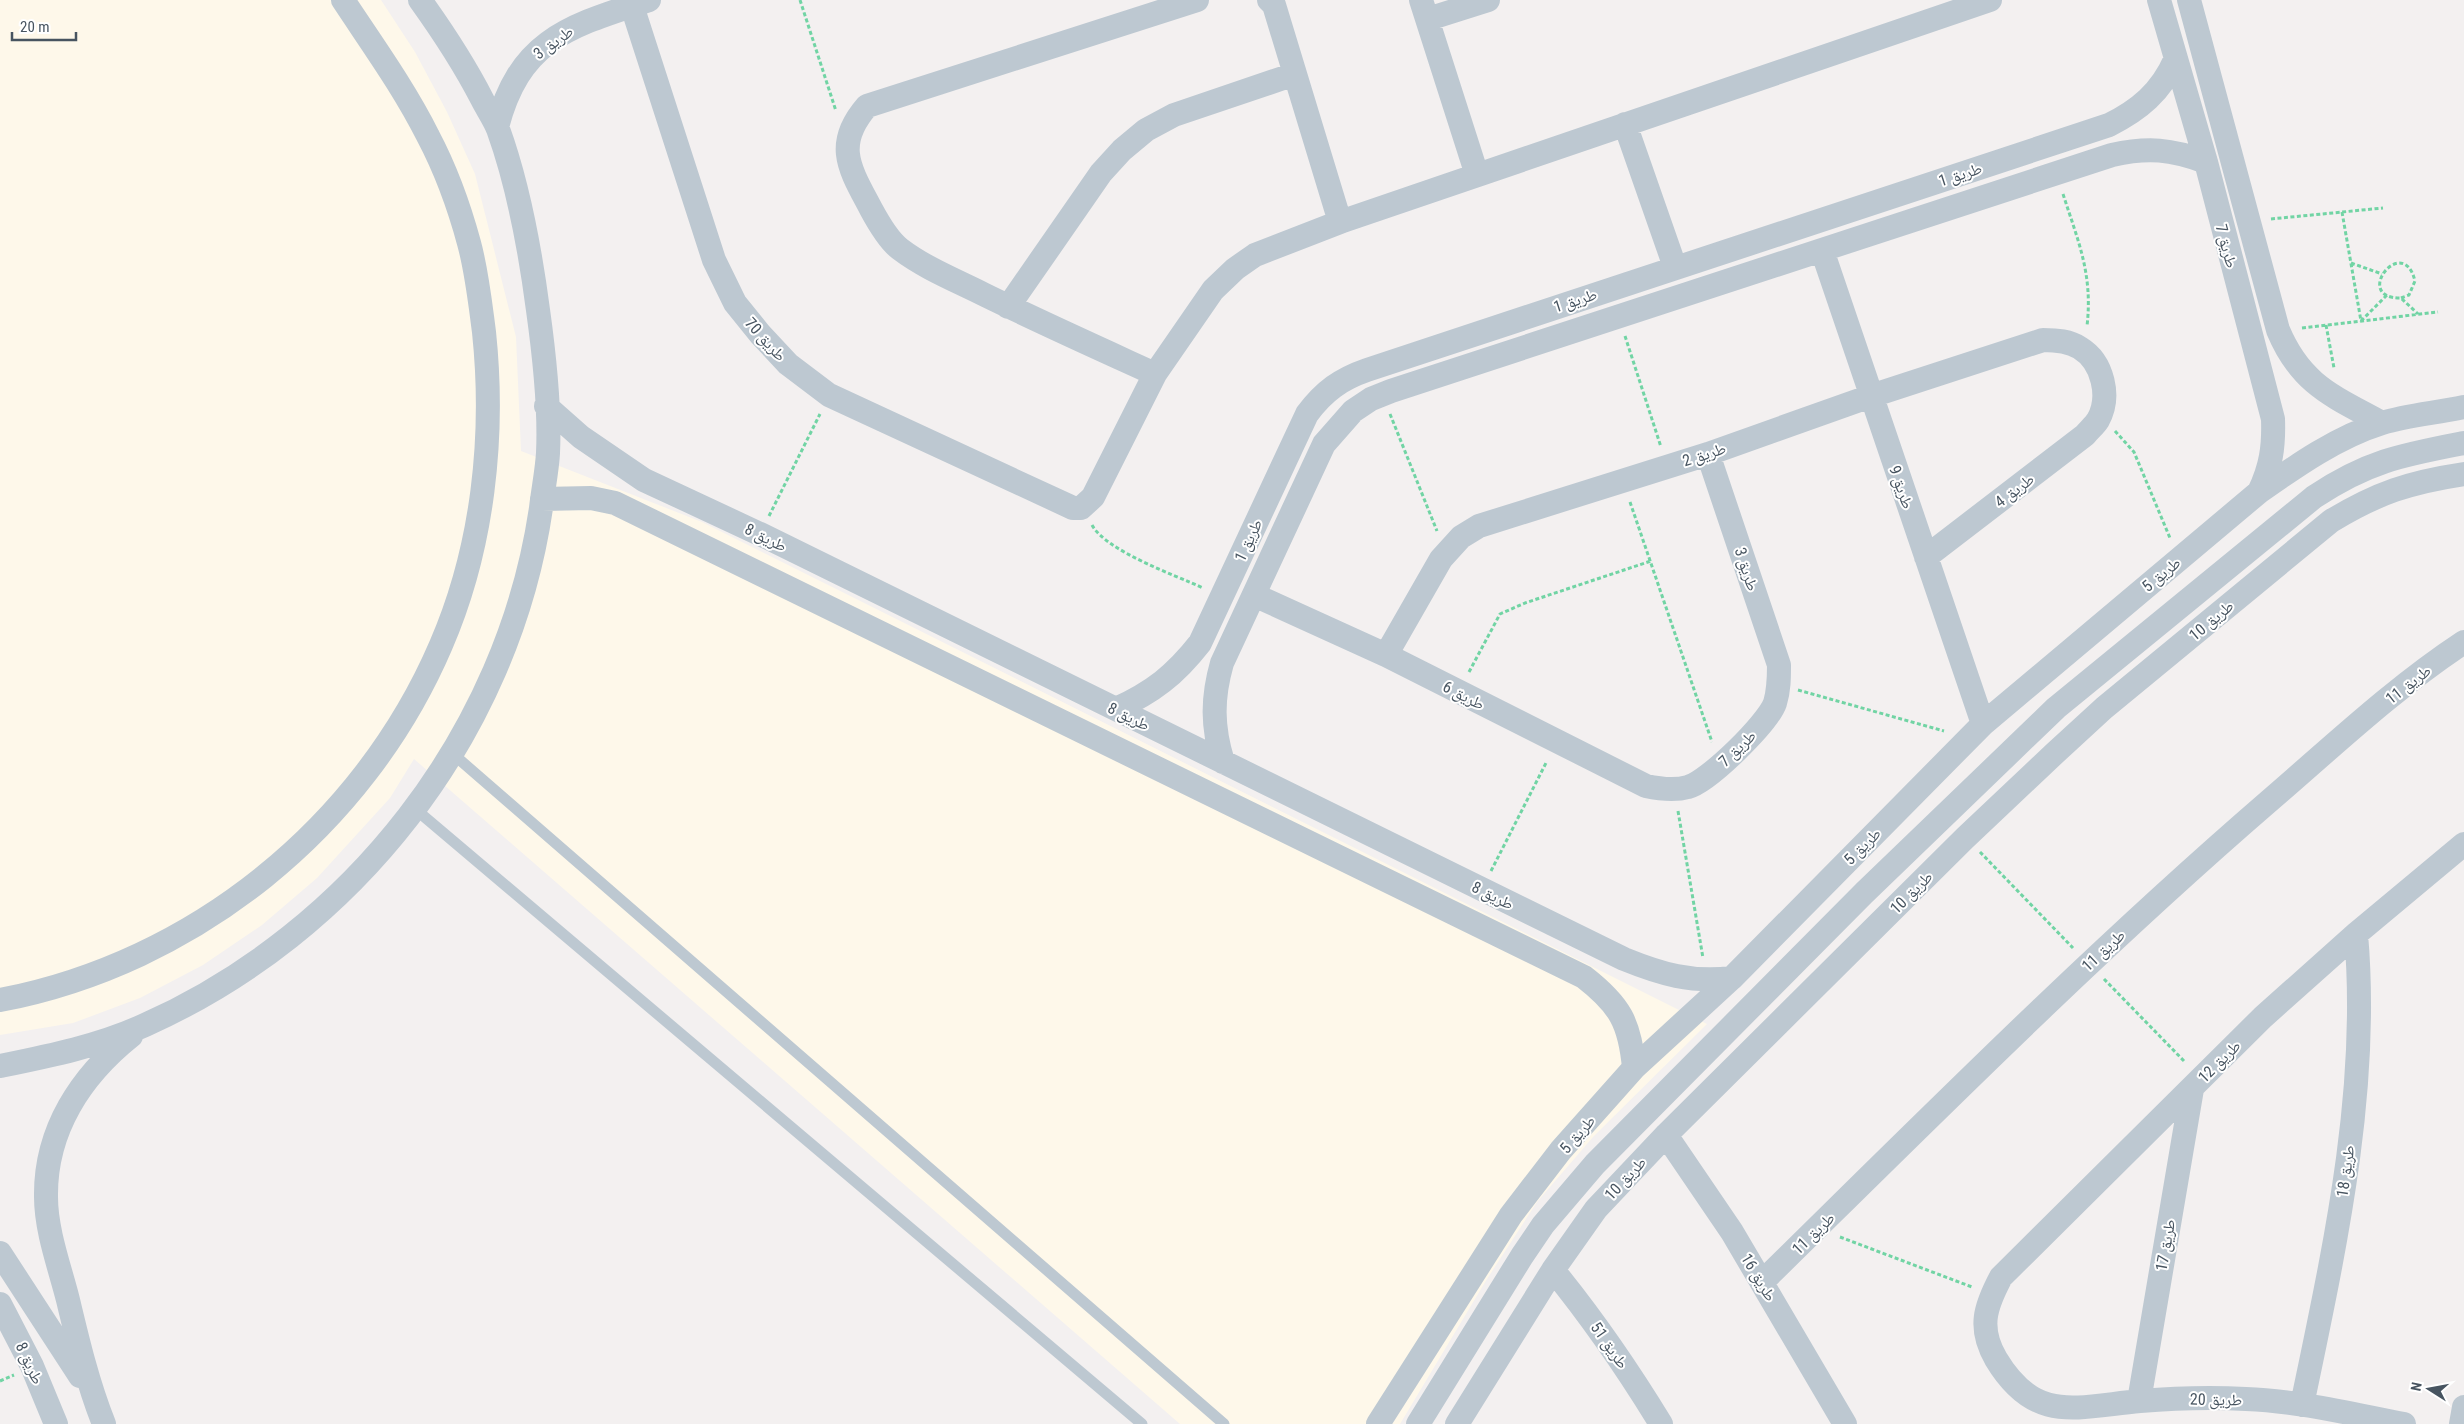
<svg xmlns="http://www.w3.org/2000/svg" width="2464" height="1424" viewBox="0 0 2464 1424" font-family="'Roboto Condensed','Noto Naskh Arabic',sans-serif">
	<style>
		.commercial { fill: #fef8ea }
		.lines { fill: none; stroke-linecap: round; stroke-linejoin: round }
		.path { stroke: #71d4a4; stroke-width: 3; stroke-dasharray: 4 2.5; stroke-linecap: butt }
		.lane { stroke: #bdc8d1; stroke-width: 11 }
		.street { stroke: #bdc8d1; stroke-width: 24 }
		.labels { text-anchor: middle; stroke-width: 4; stroke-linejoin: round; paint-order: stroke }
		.street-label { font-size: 16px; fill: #475460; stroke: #fff }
	</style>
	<rect width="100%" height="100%" fill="#f3f0f0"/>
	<path class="commercial" d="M0,0h381l34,52 32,60 28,62 41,163 5,114 181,71 1005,502 -114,113 -56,65 -50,77 -87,145h-220l-766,-665 -24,39 -73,80 -55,47 -59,40 -63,33 -67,25 -73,12z"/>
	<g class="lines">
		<path class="path" d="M800,0l36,111
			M2063,194c15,47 30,80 24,132
			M2342,212l19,109
			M2271,219l112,-11
			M2351,263l31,11
			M2401,298l8,-3 6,-14c-12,-49 -64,18 -14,17l17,16
			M2361,321l26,-26
			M2326,325l8,43
			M2302,328l136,-16
			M1625,336l36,111
			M1390,414l47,117
			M2115,431l19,21 36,86
			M1630,502l82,240
			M769,516l51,-102
			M1092,525c14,26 83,50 111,63
			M1469,672l31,-58 25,-11 126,-42
			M1798,690l146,41
			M1678,811l25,147
			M1980,852l93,96
			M1491,871l56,-110
			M2104,979l81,83
			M1840,1237l132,50
			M0,1381l14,-6"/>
		<path class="lane" d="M453,754l771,670
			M414,808l728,616"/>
		<path class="street" d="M1269,0l5,5 66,217
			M1421,0l56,175
			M2159,0l47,162 67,257c1,28 -2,48 -14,73
			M2189,0l89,330c23,55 55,66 104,93
			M632,6l82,254 21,43 25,31 28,30 41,31 244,113h8l12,-11 62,-123 58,-84 22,-21 20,-14 85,-33 650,-222
			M1428,19l60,-19
			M1625,124l50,143
			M497,127c23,-89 74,-101 152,-127
			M1822,250l161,474
			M1008,307l93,-134 21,-23 24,-20 28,-15 121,-41
			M1155,374c-57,-26 -115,-52 -172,-80 -28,-14 -58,-26 -83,-45 -12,-9 -22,-27 -29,-40 -21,-40 -38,-64 -4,-103l330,-106
			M546,406l35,31 63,43 116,54 864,425c37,15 67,24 108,19
			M542,499l49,-1 24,5 969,474c36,28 46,46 50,91
			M1254,595l132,60 260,131c14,3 28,5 42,1 20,-5 80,-64 87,-84 4,-13 4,-25 4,-38l-71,-211
			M1386,655l55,-96 20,-22 18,-11 229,-72 163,-58 172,-56c14,0 26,1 37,8 23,14 31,49 18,72 -3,5 -9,10 -13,15l-159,122
			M1116,709c37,-17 59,-34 84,-66l107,-229c17,-23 34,-35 60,-44l742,-245c30,-15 52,-33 66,-65
			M1223,762c-11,-35 -11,-64 -1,-99l102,-219 29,-33 18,-12 20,-8 721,-236c36,-8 59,-6 94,7
			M0,1000c194,-37 363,-173 441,-355 42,-97 54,-208 43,-313 -4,-30 -7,-60 -15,-89 -10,-37 -23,-73 -41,-107 -24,-48 -56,-92 -85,-136
			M0,1066c49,-10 99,-20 145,-41 208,-93 363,-291 396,-517 2,-18 6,-37 7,-55 2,-42 -4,-100 -10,-143 -8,-61 -19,-123 -40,-181 -4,-10 -11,-20 -16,-30 -18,-35 -39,-67 -62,-99
			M1666,1135l66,97 113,192
			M0,1253l80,123
			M1553,1270c40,49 75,100 108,154
			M1762,1282c166,-163 330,-328 506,-480 64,-55 126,-114 196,-160
			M0,1304l32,62 24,58
			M2139,1401l53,-312
			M2302,1405c32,-154 68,-313 54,-471
			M104,1424c-16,-40 -26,-82 -36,-124 -8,-32 -22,-69 -22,-103 -1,-67 35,-121 85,-161
			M1378,1424l133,-209 50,-65 73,-82 98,-90 251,-254 276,-232c37,-26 78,-55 123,-69 26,-8 55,-10 82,-16
			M1418,1424l104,-168 21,-31 52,-61 269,-271 192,-185 258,-211c54,-36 88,-42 150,-54
			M1457,1424l96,-154 43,-61 70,-74 299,-297 90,-85 49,-45 227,-187c46,-28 79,-39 133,-47
			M2404,1424c-52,-10 -105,-23 -158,-25 -35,-2 -70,-1 -106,2 -65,6 -105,23 -144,-42 -18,-31 -11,-52 5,-82l262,-260 93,-83 108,-90
			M2461,1424l3,-17"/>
	</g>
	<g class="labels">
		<g class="street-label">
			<text transform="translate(553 42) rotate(-36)" y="6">طريق 3</text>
			<text transform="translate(1960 174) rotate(-18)" y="6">طريق 1</text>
			<text transform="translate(2227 246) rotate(75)" y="6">طريق 7</text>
			<text transform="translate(1575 300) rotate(-18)" y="6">طريق 1</text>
			<text transform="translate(766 339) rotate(48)" y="6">طريق 70</text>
			<text transform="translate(1704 454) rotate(-18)" y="6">طريق 2</text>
			<text transform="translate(1902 487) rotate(71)" y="6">طريق 9</text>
			<text transform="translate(2014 490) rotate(-37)" y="6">طريق 4</text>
			<text transform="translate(766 537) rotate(26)" y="6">طريق 8</text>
			<text transform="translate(1248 540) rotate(-65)" y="6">طريق 1</text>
			<text transform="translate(1747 569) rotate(72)" y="6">طريق 3</text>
			<text transform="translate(2161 574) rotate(-40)" y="6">طريق 5</text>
			<text transform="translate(2211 620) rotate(-40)" y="6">طريق 10</text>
			<text transform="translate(2408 684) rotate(-38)" y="6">طريق 11</text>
			<text transform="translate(1464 695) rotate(27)" y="6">طريق 6</text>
			<text transform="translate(1129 716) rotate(26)" y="6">طريق 8</text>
			<text transform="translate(1737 748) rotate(-44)" y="6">طريق 7</text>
			<text transform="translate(1862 846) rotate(-45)" y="6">طريق 5</text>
			<text transform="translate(1911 892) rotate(-45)" y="6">طريق 10</text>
			<text transform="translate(1493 895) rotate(26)" y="6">طريق 8</text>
			<text transform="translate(2103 950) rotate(-43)" y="6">طريق 11</text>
			<text transform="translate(2219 1061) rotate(-45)" y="6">طريق 12</text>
			<text transform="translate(1577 1134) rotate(-49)" y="6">طريق 5</text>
			<text transform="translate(2345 1171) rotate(-82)" y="6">طريق 18</text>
			<text transform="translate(1625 1178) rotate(-47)" y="6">طريق 10</text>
			<text transform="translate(1813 1233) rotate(-44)" y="6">طريق 11</text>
			<text transform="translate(2165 1245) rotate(-80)" y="6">طريق 17</text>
			<text transform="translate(1759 1277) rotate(59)" y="6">طريق 16</text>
			<text transform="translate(1610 1345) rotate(55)" y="6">طريق 51</text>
			<text transform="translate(30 1363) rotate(65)" y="6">طريق 8</text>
			<text transform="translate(2216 1399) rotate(1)" y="6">طريق 20</text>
		</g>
	</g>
	<g transform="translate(2429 1389) rotate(281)" stroke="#ffffff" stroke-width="4" paint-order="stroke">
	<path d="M0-4L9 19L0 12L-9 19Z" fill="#475460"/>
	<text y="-8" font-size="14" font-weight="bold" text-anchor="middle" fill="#475460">N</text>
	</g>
	<path d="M12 32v8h64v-8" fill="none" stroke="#475460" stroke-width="2.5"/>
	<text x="20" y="32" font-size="15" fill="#475460" stroke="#ffffff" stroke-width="4" paint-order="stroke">20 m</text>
</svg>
